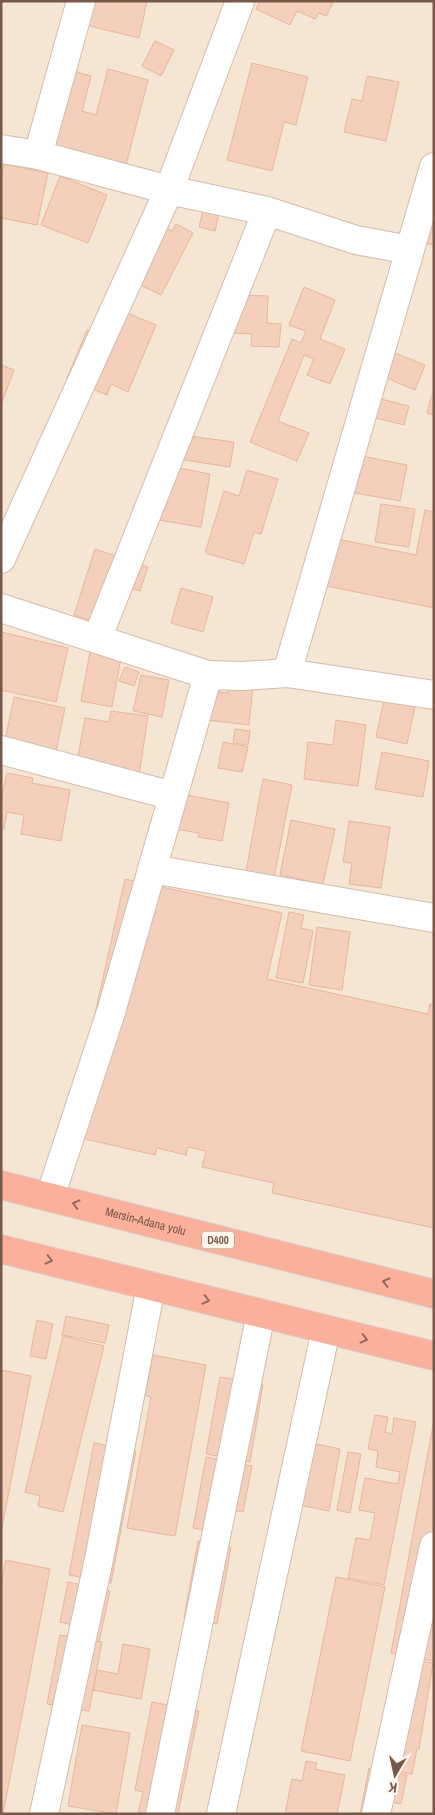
<svg xmlns="http://www.w3.org/2000/svg" width="435" height="1815" viewBox="0 0 435 1815" font-family="'Archivo Narrow',sans-serif">
	<style>
		.residential { fill: #f5e5d3 }
		.building { fill: #f4d0bc; stroke: #e8b69b }
		.lines { fill: none; stroke-linecap: round; stroke-linejoin: round }
		.street-casing { stroke: #d2bcad; stroke-width: 30 }
		.highway-casing { stroke: #d9d0cc; stroke-width: 30 }
		.street { stroke: #fff; stroke-width: 28 }
		.highway { stroke: #fab09a; stroke-width: 28 }
		.oneway { stroke: #926a59 }
		.labels { text-anchor: middle; stroke-width: 4; stroke-linejoin: round; paint-order: stroke }
		.shield { fill: #fff7ed; stroke: #a0887a; stroke-width: 1 }
		.shield-label { font-size: 11px; font-weight: bold; fill: #785849 }
		.street-label { font-size: 12px; fill: #785849; stroke: #fff7ed }
	</style>
	<rect width="100%" height="100%" fill="#fdf3e6"/>
	<path class="residential" d="M1,1h433v1813h-433z"/>
	<path class="building" d="M73,1h74l-8,37 -70,-17z
		M260,1h74l-8,15 -7,-3 -4,6 -18,-8 -7,14 -34,-16z
		M155,41l19,9 -13,26 -19,-10z
		M252,63l56,14 -12,48 -12,-3 -12,49 -45,-11z
		M63,68l28,8 -9,35 14,4 12,-46 40,11 -22,85 -82,-23z
		M367,76l32,6 -13,59 -42,-9 8,-33 10,2z
		M4,164l44,9 -11,52 -36,-7v-40z
		M60,176l47,19 -19,48 -47,-18z
		M203,210l16,3 -4,18 -16,-4z
		M428,217l6,1v27l-12,-3z
		M147,218l25,13 4,-7 17,9 -32,62 -43,-21z
		M304,287l31,13 -15,39 25,10 -15,35 -23,-9 7,-16 -10,-4 -26,66 31,12 -12,28 -47,-19 42,-103 9,4 5,-12 -17,-6z
		M231,295l37,1 -1,27 14,1 -2,23 -28,-1 1,-12 -22,-1z
		M111,306l45,19 -28,67 -17,-8 -4,11 -40,-17 20,-48 12,5z
		M385,349l40,16 -10,25 -40,-17z
		M1,365l13,5 -13,35z
		M369,396l40,10 -5,19 -40,-10z
		M431,397h3v18l-7,-2z
		M182,435l52,7 -4,25 -52,-8z
		M357,455l50,10 -7,36 -50,-9z
		M168,466l42,8 -9,53 -42,-7z
		M247,470l31,9 -17,55 -7,-2 -10,32 -39,-11 19,-62 15,5z
		M381,504l34,5 -6,38 -34,-5z
		M425,510l9,2v96l-107,-22 10,-47 79,16z
		M95,549l53,18 -8,24 -10,-3 -14,41 -42,-14z
		M181,588l32,9 -10,35 -32,-9z
		M1,632l67,16 -12,54 -55,-12z
		M90,652l31,6 -9,49 -31,-6z
		M125,667l14,5 -5,14 -15,-5z
		M141,675l28,5 -7,37 -29,-6z
		M229,683l24,3 -4,39 -59,-7 3,-29 35,4z
		M14,697l51,11 -9,43 -51,-10z
		M384,700l31,7 -8,37 -31,-7z
		M111,711l37,5 -9,60 -50,-8 1,-9 -12,-2 7,-39 24,4z
		M336,720l30,5 -8,61 -54,-7 4,-37 25,3z
		M235,729l15,2 -2,14 -15,-2z
		M223,742l25,5 -6,25 -24,-4z
		M382,752l47,9 -6,36 -48,-8z
		M7,773l26,5 -1,5 38,7 -9,51 -40,-7 3,-19 -17,-3 -3,17h-3v-30z
		M263,779l29,6 -18,92 -28,-6z
		M182,794l47,9 -7,38 -24,-4 1,-4 -24,-4z
		M291,820l44,9 -12,55 -43,-9z
		M349,821l41,6 -9,61 -32,-4 3,-21 -9,-1z
		M125,879l157,34 -15,66 161,35 2,-10h4v224l-162,-35 2,-10 -72,-16 4,-16 -18,-4 -2,8 -29,-7 -2,7 -87,-20z
		M289,912l15,3 -3,13 12,3 -10,52 -27,-5z
		M317,927l33,5 -8,58 -33,-5z
		M66,1316l43,9 -4,18 -43,-8z
		M37,1320l16,4 -7,35 -16,-3z
		M63,1336l41,10 -41,166 -25,-6 2,-10 -15,-4z
		M153,1355l53,10 -31,171 -48,-8 24,-131 -6,-2z
		M1,1370l30,6 -30,157z
		M220,1377l43,8 -13,77 -44,-8z
		M375,1415l13,2 -3,15 7,2 2,-16 22,4 -32,163 -36,-7 8,-40 14,2 5,-27 -16,-3 6,-32 33,6 2,-12 -24,-5 2,-16 -10,-2z
		M434,1420v241l-43,-8z
		M94,1443l42,8 -25,132 -42,-8z
		M311,1443l29,6 -11,62 -30,-6z
		M348,1452l13,2 -11,59 -13,-3z
		M206,1457l46,9 -9,46 -25,-4 -4,24 -21,-4z
		M198,1541l33,7 -14,76 -33,-6z
		M6,1560l44,9 -47,245h-2v-230z
		M336,1577l49,10 -35,174 -49,-10z
		M68,1582l42,9 -11,51 -17,-4 3,-10 -25,-6z
		M60,1635l42,7 -13,69 -42,-7z
		M123,1644l27,5 -9,50 -48,-9 4,-20 21,4z
		M396,1657l37,6 -14,86h-2l-5,25 -34,-6z
		M152,1702l47,9 -21,103h-40l5,-22 -8,-2z
		M82,1725l48,8 -14,81 -48,-8z
		M306,1761l11,2 -2,6 30,6 -8,39h-52l7,-35 10,2z
		M369,1768l38,7 -6,29 -15,-3 -2,13h-24z"/>
	<g class="lines">
		<defs>
			<path id="street" d="M1,149l37,6 131,35 98,21 89,29 54,10
				M38,155l43,-154
				M1,559l168,-369 71,-189
				M1,608l207,67 34,1 45,-3 147,22
				M97,639l170,-428
				M287,673l147,-506
				M1,750l172,46
				M152,869l282,49
				M50,1197l61,-185 97,-337
				M44,1814l55,-255 52,-273
				M160,1814l101,-501
				M221,1814l105,-484
				M376,1814l58,-268"/>
			<g id="highway">
				<path id="s1" d="M1,1185l433,109"/>
				<path d="M1,1249l433,107"/>
			</g>
		</defs>
		<use href="#street" class="street-casing"/>
		<use href="#highway" class="highway-casing"/>
		<use href="#street" class="street"/>
		<use href="#highway" class="highway"/>
	</g>
	<defs><path id="oneway-chevron" d="M-2-3.5L2.5 0L-2 3.5" fill="none" stroke-width="1.6" stroke-linecap="round" stroke-linejoin="round" transform="scale(1.25)"/></defs>
	<g class="oneway">
		<use href="#oneway-chevron" transform="translate(76 1204) rotate(-166)"/>
		<use href="#oneway-chevron" transform="translate(49 1260) rotate(14)"/>
		<use href="#oneway-chevron" transform="translate(386 1282) rotate(-166)"/>
		<use href="#oneway-chevron" transform="translate(206 1300) rotate(14)"/>
		<use href="#oneway-chevron" transform="translate(364 1339) rotate(14)"/>
	</g>
	<g class="labels">
		<rect class="shield" x="202" y="1231.5" width="32" height="17" rx="4"/>
		<g class="shield-label">
			<text x="218" y="1244">D400</text>
		</g>
		<g class="street-label">
			<text dy="4" stroke="none"><textPath href="#s1" startOffset="149">Mersin-Adana yolu</textPath></text>
		</g>
	</g>
	<rect width="435" height="1815" fill="none" stroke="#785849" stroke-width="5"/>
	<g transform="translate(395 1775) rotate(189)" stroke="#fff7ed" stroke-width="4" paint-order="stroke">
	<path d="M0-4L9 19L0 12L-9 19Z" fill="#785849"/>
	<text y="-8" font-size="14" font-weight="bold" text-anchor="middle" fill="#785849">K</text>
	</g>
</svg>
